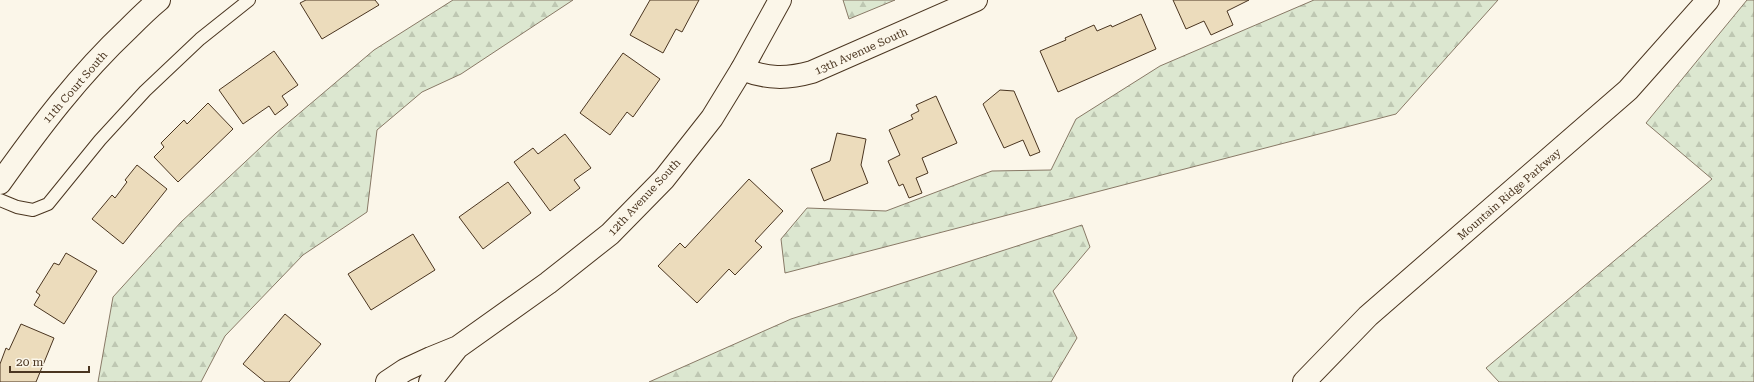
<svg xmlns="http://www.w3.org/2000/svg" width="1754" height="382" viewBox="0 0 1754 382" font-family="'Roboto Serif',serif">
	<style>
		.forest { fill: url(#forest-firs); stroke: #887966 }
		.building { fill: #ecdcbc; stroke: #4a3520 }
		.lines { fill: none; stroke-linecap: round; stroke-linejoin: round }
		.lane-casing { stroke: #4a3520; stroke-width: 14 }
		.street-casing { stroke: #4a3520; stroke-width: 24 }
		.secondary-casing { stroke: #4a3520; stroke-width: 24 }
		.lane { stroke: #fbf6e9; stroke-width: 12 }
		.street { stroke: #fbf6e9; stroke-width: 22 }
		.secondary { stroke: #fbf6e9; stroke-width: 22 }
		.labels { text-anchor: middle; stroke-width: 3; stroke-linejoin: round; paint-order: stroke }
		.street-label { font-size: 11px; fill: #4a3520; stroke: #fbf6e9 }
	</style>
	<defs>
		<pattern id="forest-firs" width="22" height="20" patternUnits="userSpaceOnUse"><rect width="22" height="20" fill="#dce7d0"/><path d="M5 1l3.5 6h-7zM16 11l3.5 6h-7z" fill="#bec7b2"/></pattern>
	</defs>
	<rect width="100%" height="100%" fill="#fbf6e9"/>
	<path class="forest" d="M453,0h120l-112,74 -39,18 -45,38 -10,82 -64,43 -78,81 -24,46h-103l15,-85 68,-75 95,-89 98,-83z
		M843,0h52l-46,19z
		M1314,0h184l-102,114 -611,159 -4,-34 26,-31 79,3 106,-40 59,-1 25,-51 84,-53z
		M1747,0h7v382h-255l-13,-14 226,-189 -66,-56z
		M1082,225l8,22 -37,44 24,47 -26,44h-402l142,-63z"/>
	<path class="building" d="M306,0h69l4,5 -57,34 -22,-36z
		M650,0h49l-17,32 -6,-3 -13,24 -33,-18z
		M1173,0h76l-22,11 6,14 -22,10 -7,-14 -18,8z
		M1141,14l15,35 -98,43 -18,-41 26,-11 -1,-2 29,-13 3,6 14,-6 1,2z
		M274,51l24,34 -16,11 6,9 -13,10 -6,-9 -26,18 -24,-34z
		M623,53l37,26 -27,38 -6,-5 -17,23 -30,-22z
		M1000,90l14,1 26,61 -10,4 -7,-16 -19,8 -21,-44z
		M936,96l21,47 -35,15 6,15 -12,5 6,15 -13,5 -6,-14 -4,2 -11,-25 12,-6 -11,-25 24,-11 -2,-4 8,-4 -3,-6z
		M208,103l25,26 -55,53 -24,-25 10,-10 -3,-4 23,-23 3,4z
		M837,133l29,6 -5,26 7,18 -44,18 -13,-32 19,-8z
		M565,134l26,34 -17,12 6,8 -30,23 -36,-49 19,-14 5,6z
		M137,165l30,24 -44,55 -31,-25 20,-24 3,3 12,-16 -2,-2z
		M749,179l34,32 -28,30 7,6 -27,28 -6,-6 -32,34 -39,-37 22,-23 5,5z
		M508,182l23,31 -48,36 -24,-32z
		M413,234l22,36 -64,40 -23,-36z
		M66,253l31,18 -33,53 -30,-19 6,-10 -4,-3 18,-29 5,2z
		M285,314l36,30 -32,38h-24l-22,-18z
		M21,324l33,14 -18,44h-36v-18l6,-16 3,2z"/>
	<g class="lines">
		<defs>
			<path id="lane" d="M0,200l17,7 16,3 15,-6 52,-64 45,-49 55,-52 49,-39"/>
			<path id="street" d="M742,69c25,10 45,10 70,3l164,-72
				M0,183c39,-55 79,-108 128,-154 10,-10 20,-20 31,-29
				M1304,382l64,-66 260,-226 80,-90"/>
			<path id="secondary" d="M387,382l18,-12 26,-12 27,-11 90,-64 62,-49 54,-55 48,-61 30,-49 38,-69
				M430,382l27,-34"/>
		</defs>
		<use href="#lane" class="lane-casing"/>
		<use href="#street" class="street-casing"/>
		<use href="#secondary" class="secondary-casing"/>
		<use href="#lane" class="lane"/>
		<use href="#street" class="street"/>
		<use href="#secondary" class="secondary"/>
	</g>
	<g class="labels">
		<g class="street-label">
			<text transform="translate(861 51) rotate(-24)" y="4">13th Avenue South</text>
			<text transform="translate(75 87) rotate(-49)" y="4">11th Court South</text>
			<text transform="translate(1509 194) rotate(-41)" y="4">Mountain Ridge Parkway</text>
			<text transform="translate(644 197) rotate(-47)" y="4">12th Avenue South</text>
		</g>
	</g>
	<path d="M10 366v6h79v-6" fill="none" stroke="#4a3520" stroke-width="2"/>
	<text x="16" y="366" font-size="12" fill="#4a3520" stroke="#fbf6e9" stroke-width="3" paint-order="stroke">20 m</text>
</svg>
